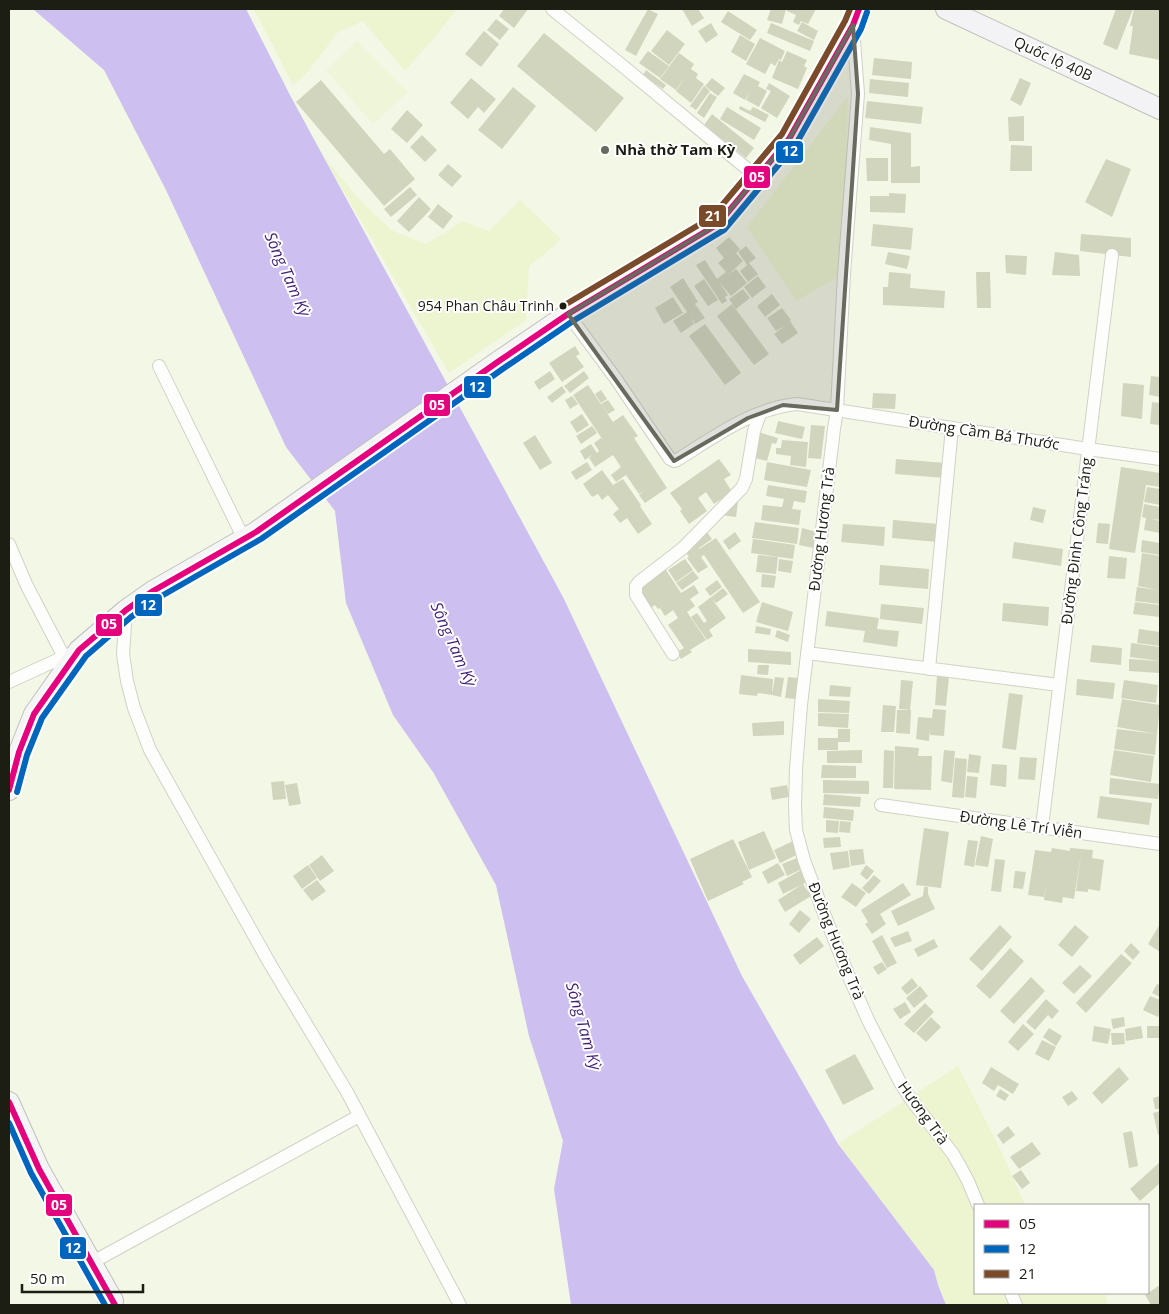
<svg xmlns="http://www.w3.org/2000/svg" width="1169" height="1314" viewBox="0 0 1169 1314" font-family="'Open Sans',sans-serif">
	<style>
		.built { fill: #eff5d8 }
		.green { fill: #ecf4d0 }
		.water { fill: #cdbff0 }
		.building { fill: #d1d5be }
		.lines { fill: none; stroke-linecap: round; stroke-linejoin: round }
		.minor-casing { stroke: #d0d2c6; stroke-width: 14 }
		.primary-casing { stroke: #c0c0bd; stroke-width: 22 }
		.trunk-casing { stroke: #c0c0bd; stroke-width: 22 }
		.minor { stroke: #fdfefb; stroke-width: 12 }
		.primary { stroke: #f6f5f5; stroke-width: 20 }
		.trunk { stroke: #f3f2f4; stroke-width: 20 }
		.bus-1-casing { stroke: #fff; stroke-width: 10 }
		.bus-2-casing { stroke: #fff; stroke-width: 10 }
		.bus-3-casing { stroke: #fff; stroke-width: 10 }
		.bus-1 { stroke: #e5007d; stroke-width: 6 }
		.bus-2 { stroke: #0065bd; stroke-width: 6 }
		.bus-3 { stroke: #7a4b2a; stroke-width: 6 }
		.marked { fill: #676a5d; fill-opacity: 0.2; stroke: #676a5d; stroke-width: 4; stroke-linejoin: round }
		.poi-dot { fill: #676a5d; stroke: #fff; stroke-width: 2 }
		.bus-dot { fill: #1c1e13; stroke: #fff; stroke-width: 2 }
		.labels { text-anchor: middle; stroke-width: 4; stroke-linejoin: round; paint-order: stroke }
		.bus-label { font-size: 14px; fill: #1c1e13; stroke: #fff; text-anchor: end }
		.street-label { font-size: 15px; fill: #1c1e13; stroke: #fff }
		.poi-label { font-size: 15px; font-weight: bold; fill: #1c1e13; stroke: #fff; text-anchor: start }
		.water-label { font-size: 16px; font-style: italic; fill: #411d74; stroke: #fff }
		.line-badge { stroke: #fff; stroke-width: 2 }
		.badge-label { font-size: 14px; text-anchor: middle; font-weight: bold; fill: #fff }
	</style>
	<rect width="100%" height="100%" fill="#f3f7e6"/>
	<path class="built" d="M357,41l51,51 -35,32 -47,-54z"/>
	<path class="green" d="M254,9h203l-24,30 -28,32 -42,-50 -25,11 -32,42 -13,11z
		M848,96l-4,178 -48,27 -49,-74z
		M324,157l35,42 32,31 34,14 20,-11 17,-12 27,10 31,-31 41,39 -7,7 -25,20 -3,54 -77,53z
		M958,1066l43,85 24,54h-50v88h130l3,12h-162l-8,-20 -4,-15 -96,-126z"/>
	<path class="water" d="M33,9h213l45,88 272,500 179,379 96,168 96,126 4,15 8,20h-375l-17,-116 9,-48 -34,-105 -33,-151 -63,-113 -40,-57 -47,-112 -11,-92 -49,-64 -120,-257 -62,-120z"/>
	<path class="building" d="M504,9h24l-14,19 -15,-12z
		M648,9l10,5 -22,42 -11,-6z
		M682,9h16l6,9 -12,8z
		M771,9h15l-4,15 -15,-4z
		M788,9h28l-8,15 -7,-3 -2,4 -6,-3 3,-7 -9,-4z
		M1116,9h17l-16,41 -14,-6z
		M1134,9h26v20l-1,7 1,1v23l-31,-6 4,-28h-3z
		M728,11l29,19 -7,10 -29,-18z
		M496,19l13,10 -9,11 -13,-10z
		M802,22l16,9 -4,9 -17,-9z
		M711,23l7,12 -12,8 -8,-12z
		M771,23l43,18 -4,10 -43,-18z
		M667,30l18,14 -16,21 -18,-14z
		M484,31l15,13 -18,23 -16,-13z
		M544,33l80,65 -28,34 -79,-66z
		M740,35l15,9 -9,17 -15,-9z
		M760,38l25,13 -4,9 -2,-1 -4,7 -4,-3 -6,11 -19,-10z
		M648,51l21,15 -9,12 -21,-15z
		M787,51l20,9 -3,6 3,2 -9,21 -26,-11 7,-18 3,2z
		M679,53l15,11 -3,5 7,5 -2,4 8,6 -13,19 -15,-12 11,-16 -11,15 -16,-11z
		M874,58l38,4 -1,17 -39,-4z
		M646,70l20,15 -3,4 -20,-14z
		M744,74l16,8 -2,4 9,5 -8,16 -13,-7 4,-8 -5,8 -12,-7z
		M471,78l25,21 -12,14 -6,-6 -10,12 -18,-16z
		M712,78l13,10 -7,8 -13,-10z
		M1020,78l11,5 -10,23 -11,-6z
		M870,79l39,4 -1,14 -39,-4z
		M321,80l63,74 6,-5 25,30 -31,27 -88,-104z
		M769,83l21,13 -13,22 -16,-10 10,-17 -5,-2z
		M704,86l6,5 -14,19 -6,-4z
		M513,87l23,19 -34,43 -24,-19z
		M710,93l7,4 -13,21 -7,-5z
		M867,101l56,6 -2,17 -56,-6z
		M740,106l10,5 3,-4 16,8 -4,7 -26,-13z
		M727,107l34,21 -7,12 -34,-21z
		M407,110l16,15 -16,18 -16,-14z
		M712,114l42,34 -8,10 -42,-33z
		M1024,116v25h-15l-1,-24z
		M870,127l41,6v34l9,-1v17h-29v-39l-22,-4z
		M422,135l15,15 -12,12 -15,-15z
		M1011,145l21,1v25h-22z
		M866,158h22v23h-21z
		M1106,159l25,10 -19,48 -27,-15z
		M448,164l14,12 -10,11 -14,-12z
		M410,187l7,8 -26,22 -7,-8z
		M889,193l17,1 -1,19 -35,-1v-16h19z
		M419,197l12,12 -22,23 -12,-11z
		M438,204l15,12 -10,13 -15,-12z
		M873,224l40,4 -2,22 -40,-4z
		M1081,234l50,4v19l-51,-6z
		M729,237l11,12 -4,4 7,8 -15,14 8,-6 11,14 -16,13 -12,-14 9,13 -3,2 2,4 -5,3 -26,-39 9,-5 12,19 9,-7 -8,-9 6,-5 -8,-10z
		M746,246l10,12 -7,5 9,11 -10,8 -8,-11 7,-6 -9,-13z
		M888,252l22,4 -3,13 -22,-5z
		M1055,252l24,3 1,21 -28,-1z
		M1005,255l22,1 -1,19 -20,-2z
		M889,272l22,2 -1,14 35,3 -1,17 -61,-3v-18h5z
		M976,272h14l1,36h-14z
		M758,276l8,11 -14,11 -8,-11z
		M683,278l15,24 -3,2 10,14 -10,6 -4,-7 3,7 -13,9 -8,-12 14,-9 -17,-25z
		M704,279l14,21 -10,6 -14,-20z
		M743,289l7,9 -14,11 -7,-10z
		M772,294l8,11 -15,12 -8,-11z
		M673,297l10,16 -19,11 -9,-16z
		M732,304l37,50 -15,11 -37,-49z
		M782,308l9,12 -1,1 8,12 -16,11 -8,-10 11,-8 -9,5 -9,-13z
		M705,324l36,49 -16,12 -36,-49z
		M575,346l5,8 -4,2 8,11 -22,15 -13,-19z
		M550,371l5,8 -16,11 -5,-8z
		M584,371l5,7 -19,15 -6,-7z
		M1151,376l9,1v20l-11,-2z
		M1123,383l21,2 -2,34 -21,-3z
		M588,385l25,37 10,-7 15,21 -4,2 33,50 -22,15 -6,-8 6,-5 -6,4 -13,-19 -10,7 -5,-7 10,-8 -8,-12 -18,12 -6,-9 4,-4 -8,6 -5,-9 11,-7 6,9 2,-2 -5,-8 7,-5 3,4 -31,-47z
		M562,386l4,6 -14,11 -5,-6z
		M601,390l6,9 -6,4 -6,-9z
		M873,393l23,1 -1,15 -23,-1z
		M572,396l6,8 -8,5 -5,-9z
		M608,400l7,10 -7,4 -7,-10z
		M1152,402l8,1v22l-10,-1z
		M582,414l7,11 -12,8 -7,-11z
		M778,421l27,6 -3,12 -27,-6z
		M811,425l14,1 -4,33 -13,-1z
		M592,426l5,7 -16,11 -5,-8z
		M758,432l20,6 -2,6 -4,-1 -5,18 -16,-4z
		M535,435l17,28 -12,7 -17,-27z
		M782,440l26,2 -2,25 -16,-2 1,-9 -15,-2v-6h5z
		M719,459l12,16 -7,4 8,13 -18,12 -8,-12 -8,6 9,13 -18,13 -9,-13 2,-2 -12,-16z
		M896,459l50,4 -1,15 -50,-4z
		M587,462l5,8 -16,10 -5,-8z
		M767,462l44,8 -4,17 -43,-7z
		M1121,467l39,6v14l-14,-2 -11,68 -26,-4z
		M602,470l11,15 10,-6 18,26 -1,1 12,18 -14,10 -11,-16 -7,5 -7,-9 6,-5 -11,-14 -6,5 -4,-6 -6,3 -9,-13z
		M768,485l39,6 -2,12 -11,-2 -2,8 9,1 -2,15 -38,-5 2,-15 19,2 2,-8 -18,-3z
		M1147,487l13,2v16l-16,-3z
		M734,497l4,5 -2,15 -15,-2z
		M1144,504l16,3v13l-9,-1 9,2v12l-16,-3 2,-12 -4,-1z
		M1033,507l13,3 -3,13 -13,-3z
		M893,520l46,4 -1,18 -46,-4z
		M755,522l44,6 -2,16 -45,-6z
		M1098,523l12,1 -2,20 -12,-1z
		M843,524l42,3 -1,19 -43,-4z
		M702,525l10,14 -13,9v1l17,-11 44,64 -17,11 -39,-58 -3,2 7,10 -10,6 -11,-15 2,-1 -6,-9 6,-5 7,9 -11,-15z
		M802,528l15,4 -4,16 -14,-3z
		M735,532l6,9 -12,9 -6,-9z
		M753,539l42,6 -2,14 -42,-6z
		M1142,540l18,3v12l-19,-3z
		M1014,542l49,7 -2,17 -49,-8z
		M1142,553l18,3v48l-25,-3 2,-14 21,3 -20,-4z
		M758,555l20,2 -2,17 -20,-2z
		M1109,556l18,2 -2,21 -18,-1z
		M685,559l8,11 -17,12 -8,-12z
		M779,559l14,2 -2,12 -13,-2z
		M880,565l49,4 -1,20 -49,-4z
		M664,567l17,26 13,-8 5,8 -9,6 5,7 -8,6 19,28 -16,10 2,2 -11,7 -4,-7 7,-4 -16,-23 10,-7 -5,-8 -8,6 -5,-8 -2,1 -3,-4 -7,5 -14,-22z
		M693,571l6,7 -17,12 -6,-7z
		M762,574l14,2 -2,12 -13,-1z
		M717,580l5,7 -12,9 -5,-7z
		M723,588l5,6 -12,9 -4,-4 14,19 -17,12 4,6 -6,4 -16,-23 6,-4 7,10 3,-2 -9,-14z
		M762,602l31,10 -5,19 -32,-9z
		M1135,602l25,3v12l-27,-3z
		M1003,603l46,4 -1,19 -46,-5z
		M881,604l43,4 -2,16 -42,-5z
		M827,611l52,7 -2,11 22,2 -2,16 -34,-5 2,-11 -40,-5z
		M756,626l15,3 -1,6 -15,-2z
		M1139,629l21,3v14l-23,-3z
		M777,630l13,5 -2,7 -13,-5z
		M1131,643l29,4v14l-30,-4z
		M1092,645l30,3 -1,17 -31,-3z
		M748,649l43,3v13l-43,-3z
		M1129,659l30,2v12l-30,-2z
		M758,665h11l-1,10 -11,-1z
		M741,675l32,4 -1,16 -14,-2 -1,3 -18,-2z
		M937,676l12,1 -3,29 -11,-1z
		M775,677l9,1 -3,19 -9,-2z
		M788,677l10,1 -3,21 -10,-1z
		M1077,679l38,4 -2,16 -37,-4z
		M901,680l12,1 -3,29 -11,-1z
		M1124,680l34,5 -2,18 -35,-5z
		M830,685l21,2 -1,10 -21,-1z
		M1009,693l14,2 -7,55 -14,-2z
		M818,699l32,2 -1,12 -31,-1z
		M1122,699l38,6 -3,29 -40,-7z
		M883,705l13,1 -2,26h-13z
		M933,709l13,1 -2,26 -14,-1v-7l-1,13 -13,-2 2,-22 14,1z
		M897,710h14l-1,24 -14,-1z
		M818,713l31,1 -1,14 -30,-2z
		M784,721v14l-31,1 -1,-13z
		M838,729h12v13h-12v8h-20v-12h20z
		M1117,729l40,5 -2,21 -41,-6z
		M895,746l24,2 -1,8h14l-1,34 -37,-1z
		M862,750v13h-35v-12z
		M884,750l10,1 -1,37h-10z
		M944,750l11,1 -3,32 -11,-2z
		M1114,750l40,6 -3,26 -41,-7z
		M969,754l12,2 -2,17 -12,-1z
		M1020,757l17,1 -2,22 -17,-1z
		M955,758l12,1 -3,39 -12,-1z
		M992,764l15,1 -1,22 -16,-2z
		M822,765l34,1v12h-35z
		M967,776l11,1 -2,21 -11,-1z
		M1110,778l50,6 -2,15 -49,-5z
		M823,780l46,1v13l-46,-1z
		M284,781l2,18 -13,1 -2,-18z
		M297,783l4,21 -12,2 -4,-21z
		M787,785l2,12 -17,3 -2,-12z
		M824,794l37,3 -1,10 -37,-2z
		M1100,796l52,7 -3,22 -52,-7z
		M824,807l30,3 -1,11 -30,-3z
		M826,820l13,1 -1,12 -12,-1z
		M840,821l11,1 -1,11 -11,-1z
		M924,828l25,4 -8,56 -25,-3z
		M764,831l12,27 -27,12 -11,-28z
		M981,836l12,3 -5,28 -13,-2z
		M840,837l1,10 -17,1 -1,-10z
		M733,839l19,38 -10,5 2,2 -36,17 -18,-42z
		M968,840l10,1 -4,26 -10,-2z
		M793,841l6,13 -19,9 -6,-13z
		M1052,848l18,3v-3l23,2 -1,8 12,2 -4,31 -12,-2v3l-12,-1 5,-38 -7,46 -11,-2 -1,6 -18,-3 2,-17 -2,14 -16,-2 7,-45 16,2z
		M863,849l2,15 -14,2 -2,-16z
		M848,851l2,16 -17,3 -3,-17z
		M322,855l12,16 -14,10 -11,-16z
		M797,858l5,11 -15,7 -5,-12z
		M995,859l10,1 -4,32 -10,-1z
		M778,863l7,12 -17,9 -6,-12z
		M308,865l9,13 -15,11 -9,-13z
		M866,865l8,6 -7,9 -7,-6z
		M803,869l6,11 -6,4 8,12 -26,16 -7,-12 23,-15 -18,9 -5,-11z
		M1015,871l11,1 -3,17 -10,-1z
		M874,875l7,6 -12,13 -7,-6z
		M317,880l9,11 -14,10 -9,-11z
		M852,883l14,10 -10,14 -15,-10z
		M903,883l8,12 -31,19 6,10 -14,10 -7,-10 3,-2 -7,-12z
		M924,887h4v7l7,15 -37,17 -7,-15 32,-15z
		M800,910l11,9 -12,14 -10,-9z
		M1160,924v28l-12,-8z
		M1000,925l12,12 -30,34 -13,-12z
		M1075,925l14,12 -17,20 -14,-12z
		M908,931l4,10 -17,6 -5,-9z
		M882,935l15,28 -10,5 -15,-27z
		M817,937l7,9 -24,19 -7,-10z
		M934,939l4,8 -20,10 -4,-8z
		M1131,943l9,9 -7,8 -9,-9z
		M1010,948l14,13 -34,38 -14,-13z
		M1121,954l11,9 -46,50 -10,-10z
		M882,962l5,7 -9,6 -5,-8z
		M1080,965l12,11 -18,18 -12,-11z
		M1031,977l14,14 -31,33 -14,-13z
		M912,978l6,8 -11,9 -6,-7z
		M1157,984l3,1v12l-8,-4z
		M920,986l8,10 -14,12 -8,-10z
		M1150,996l10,4v12l-2,5 -15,-7z
		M1046,999l13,12 -7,8 -4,-4 -13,15 -9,-8z
		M905,1002l6,10 -11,7 -7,-10z
		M925,1003l9,9 -20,21 -10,-9z
		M931,1017l10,10 -15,15 -10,-9z
		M1124,1017l1,9 -12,3 -2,-10z
		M1023,1024l11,10 -16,17 -10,-9z
		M1094,1026l17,3 -3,15 -16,-3z
		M1141,1026l2,12 -17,3 -1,-12z
		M1147,1026h13v12h-13z
		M1049,1028l13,8 -6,10 -13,-9z
		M1111,1033h13l1,11 -13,1z
		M1042,1040l14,7 -7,14 -14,-7z
		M855,1054l19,35 -31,16 -18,-35z
		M991,1067l28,17 -6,10 -15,-9 -4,6 -12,-8z
		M1119,1067l10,12 -27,25 -10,-11z
		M1000,1089l9,6 -4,6 -9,-5z
		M1072,1091l6,8 -10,7 -6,-9z
		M1160,1096v13h-5l-2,-11z
		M1160,1111v23l-2,1 -5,-22z
		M1008,1126l7,9 -12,9 -6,-9z
		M1132,1131l6,35 -9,2 -6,-35z
		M1032,1142l9,12 -22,15 -9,-12z
		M1160,1162v21l-20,18 -10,-12z
		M1021,1170l9,13 -8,6 -10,-13z
		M1160,1285v20h-9l-6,-10z"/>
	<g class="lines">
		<defs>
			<path id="minor" d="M552,9l72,58 133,110
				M853,27l5,67 -14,180 -7,136 -3,19 -33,276 -5,64 -1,38 1,23 8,30 19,51 27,68 18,41 33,64 9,14 43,56 8,14 7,13 10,24
				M568,314l48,65 54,80 4,2 3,-1c37,-23 76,-52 120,-56l291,45 72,10
				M159,366l85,173
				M9,544l17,40 38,73
				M126,610l-3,44 4,27 7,27 16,42 120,214 77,128 113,213
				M807,653l252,32
				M673,654l-37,-59v-9l3,-4 44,-34 59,-60 4,-9 8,-48 6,-17
				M929,669l23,-241
				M9,682l61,-28
				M881,805l279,39
				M1042,827l70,-572
				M91,1263l268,-147
				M1011,1293l5,12"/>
			<path id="primary" d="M9,790l10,-38 15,-38 45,-64 47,-40 27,-19 103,-59 243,-171 69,-47 150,-90 71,-85 64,-114 6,-16
				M9,1102l30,67 74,132"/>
			<path id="trunk" d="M946,9l214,100
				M105,1287l4,18"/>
		</defs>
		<use href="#minor" class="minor-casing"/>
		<use href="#primary" class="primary-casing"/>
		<use href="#trunk" class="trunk-casing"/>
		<use href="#minor" class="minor"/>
		<use href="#primary" class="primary"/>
		<use href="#trunk" class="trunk"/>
		<defs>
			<path id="bus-1" d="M9,790l10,-38 15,-38 45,-64 47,-40 27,-19 103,-59 243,-171 69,-47 150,-90 71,-85 64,-114 6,-16
				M9,1102l30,67 76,136"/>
			<path id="bus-2" d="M17,792l10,-37 15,-37 44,-62 45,-39 27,-19 103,-59 243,-171 69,-47 151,-91 72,-86 65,-115 6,-17
				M9,1123l22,50 74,132"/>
			<path id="bus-3" d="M563,306l149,-89 70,-83 63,-113 5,-12"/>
		</defs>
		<use href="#bus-1" class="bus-1-casing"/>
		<use href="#bus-2" class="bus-2-casing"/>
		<use href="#bus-3" class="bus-3-casing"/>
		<use href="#bus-1" class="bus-1"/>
		<use href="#bus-2" class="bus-2"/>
		<use href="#bus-3" class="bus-3"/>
	</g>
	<path class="marked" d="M853,25l5,69 -21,316 -54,-5 -35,13 -74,43 -106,-147 150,-90 71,-85z"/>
	<circle class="poi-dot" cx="605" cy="150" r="5"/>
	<circle class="bus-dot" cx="563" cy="306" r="4.5"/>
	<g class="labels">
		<g class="bus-label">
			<text x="554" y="311">954 Phan Châu Trinh</text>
		</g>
		<g class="street-label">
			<text transform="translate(1053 59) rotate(25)" y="5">Quốc lộ 40B</text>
			<text transform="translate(984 433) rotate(9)" y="5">Đường Cầm Bá Thước</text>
			<text transform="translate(822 529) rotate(-83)" y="5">Đường Hương Trà</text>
			<text transform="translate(1077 541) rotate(-83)" y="5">Đường Đinh Công Tráng</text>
			<text transform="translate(1021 825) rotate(8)" y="5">Đường Lê Trí Viễn</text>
			<text transform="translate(836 941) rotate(68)" y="5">Đường Hương Trà</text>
			<text transform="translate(923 1113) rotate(54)" y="5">Hương Trà</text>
		</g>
		<g class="poi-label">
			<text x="615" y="155">Nhà thờ Tam Kỳ</text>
		</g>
		<g class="water-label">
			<text transform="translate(288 274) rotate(66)" y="6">Sông Tam Kỳ</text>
			<text transform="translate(454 644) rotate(66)" y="6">Sông Tam Kỳ</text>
			<text transform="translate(584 1026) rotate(74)" y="6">Sông Tam Kỳ</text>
		</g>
	</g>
	<g class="line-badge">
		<rect x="775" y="140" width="29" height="24" rx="5" fill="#0065bd"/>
		<rect x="743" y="165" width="28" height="24" rx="5" fill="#e5007d"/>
		<rect x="698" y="204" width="29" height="24" rx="5" fill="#7a4b2a"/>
		<rect x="463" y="375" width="29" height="24" rx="5" fill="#0065bd"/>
		<rect x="423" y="393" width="28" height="24" rx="5" fill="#e5007d"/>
		<rect x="134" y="593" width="29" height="24" rx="5" fill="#0065bd"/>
		<rect x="95" y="613" width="28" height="24" rx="5" fill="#e5007d"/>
		<rect x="45" y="1193" width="28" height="24" rx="5" fill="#e5007d"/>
		<rect x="59" y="1236" width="28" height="24" rx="5" fill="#0065bd"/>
	</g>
	<g class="badge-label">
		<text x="790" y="156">12</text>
		<text x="757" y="182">05</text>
		<text x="713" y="221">21</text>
		<text x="477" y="392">12</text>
		<text x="437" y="410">05</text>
		<text x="148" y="610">12</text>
		<text x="109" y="629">05</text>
		<text x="59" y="1210">05</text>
		<text x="73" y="1253">12</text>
	</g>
	<rect width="1169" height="1314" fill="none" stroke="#1c1e13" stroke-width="20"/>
	<rect x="974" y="1204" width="175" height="90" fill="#ffffff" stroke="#a4a5a1"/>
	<rect x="984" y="1220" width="25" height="8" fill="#e5007d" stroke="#a4a5a1"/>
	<text x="1019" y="1229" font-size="15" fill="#1c1e13">05</text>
	<rect x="984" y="1245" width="25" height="8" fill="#0065bd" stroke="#a4a5a1"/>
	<text x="1019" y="1254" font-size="15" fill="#1c1e13">12</text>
	<rect x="984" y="1270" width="25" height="8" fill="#7a4b2a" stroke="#a4a5a1"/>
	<text x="1019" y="1279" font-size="15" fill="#1c1e13">21</text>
	<path d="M22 1284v8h121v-8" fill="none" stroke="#1c1e13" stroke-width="2.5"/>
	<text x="30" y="1284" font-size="15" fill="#1c1e13" stroke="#ffffff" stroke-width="4" paint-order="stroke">50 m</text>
</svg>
